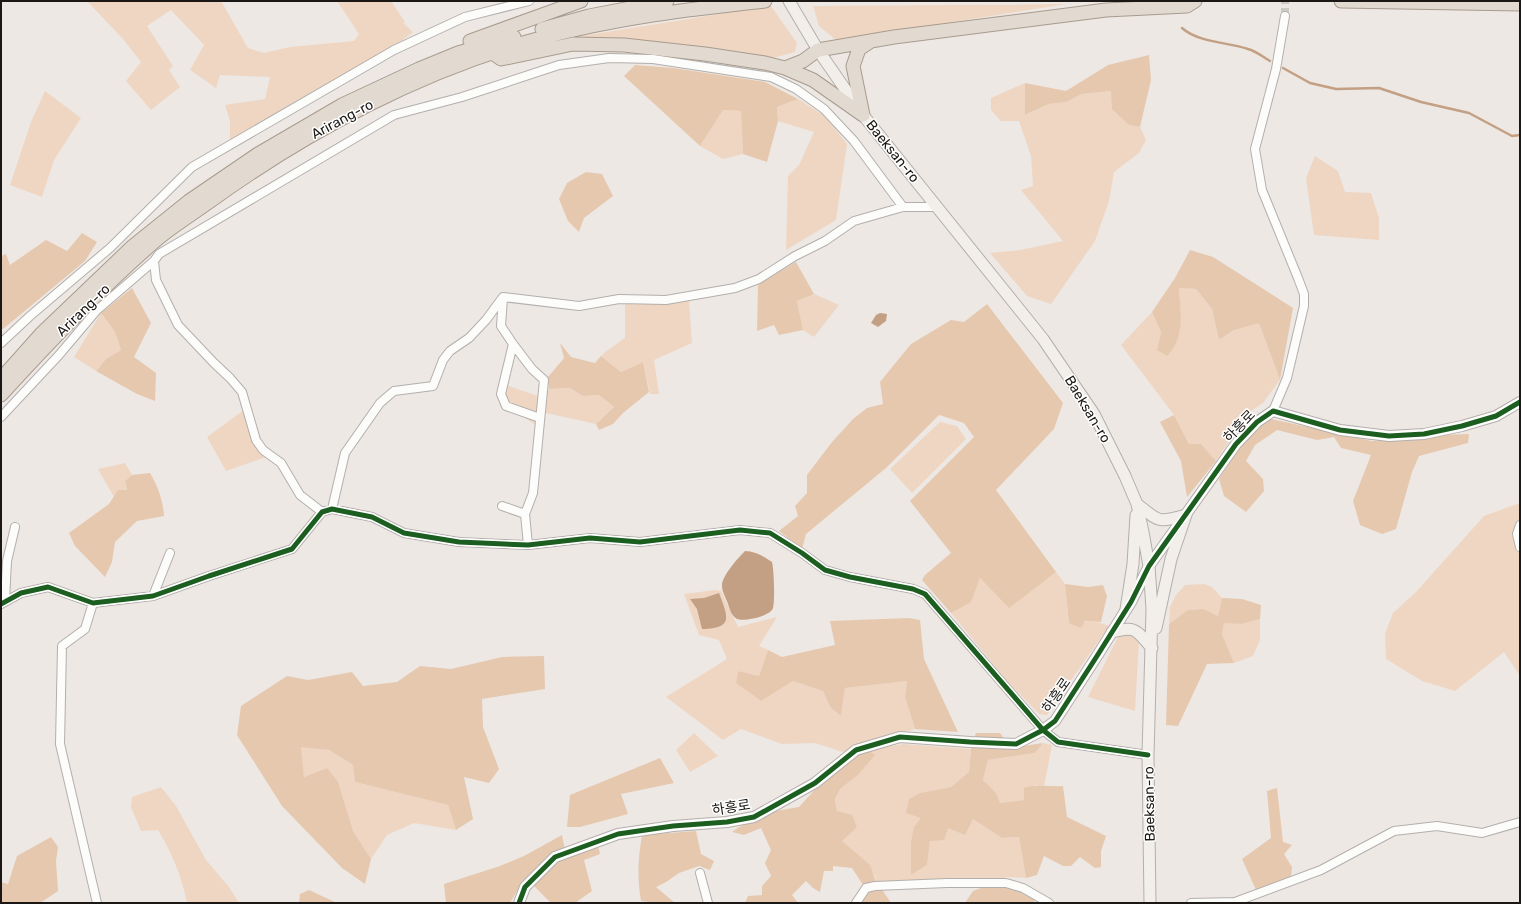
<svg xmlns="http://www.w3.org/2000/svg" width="1521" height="904" viewBox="0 0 1521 904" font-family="Rubik,'Noto Sans KR',sans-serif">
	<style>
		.green { fill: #efd6c2 }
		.forest { fill: #e6c8af }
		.water { fill: #c3a083 }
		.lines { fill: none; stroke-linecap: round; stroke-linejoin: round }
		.stream { stroke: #c3a083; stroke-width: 2.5 }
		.minor-tunnel { stroke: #cdc9c5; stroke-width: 8; stroke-dasharray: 8 4; stroke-linecap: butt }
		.minor-casing { stroke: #b3afac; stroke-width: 10 }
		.tertiary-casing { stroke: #b3afac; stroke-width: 12 }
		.secondary-casing { stroke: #b3afac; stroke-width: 13 }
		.trunk-casing { stroke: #a89b8e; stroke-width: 15 }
		.minor { stroke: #fcfcfb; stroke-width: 8 }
		.tertiary { stroke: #fcfcfb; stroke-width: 10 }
		.secondary { stroke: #f2efeb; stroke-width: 11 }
		.trunk { stroke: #e2dad0; stroke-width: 13 }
		.cycleway-casing { stroke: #fff; stroke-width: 8 }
		.cycleway { stroke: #1b5e20; stroke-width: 5 }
		.labels { text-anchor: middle; stroke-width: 3; stroke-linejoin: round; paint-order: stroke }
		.street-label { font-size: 14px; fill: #1a1714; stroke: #fff }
	</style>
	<rect width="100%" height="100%" fill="#ede8e4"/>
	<path class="green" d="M87,1h134l27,47 16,5 26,-6 64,-6 5,-7 -22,-33h54l14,21 -2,1 10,9 -22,17 -161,93v-21l-5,-16 40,-6 5,-22 -50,-2 -4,13 -26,-18 14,-25 -33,-35 -24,16 26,40 -4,4 11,17 -29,23 -25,-29 15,-19 -18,-23z
		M1067,4l-231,36 -17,-14 -6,-20z
		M771,6l26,37 -2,9 -22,6 -76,-11 -122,-10z
		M1025,83l1,32 23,-11 17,-2 16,-8 30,-3 17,34 11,2 6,13 -7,13 -25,19 -5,29 -14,40 -44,63 -24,-8 -37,-43 30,-3 43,-9 -42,-51 12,-4 -2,-30 -12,-35h-18l-10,-11v-12z
		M45,91l36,27 -27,42 -12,37 -32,-12 21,-63z
		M798,99l27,17 22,28 -11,76 -50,30 2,-74 11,-11 15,-33 -36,-11 -1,-14z
		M723,110l18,1 2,43 -20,5 -23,-13z
		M1315,156l23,15 7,21 26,1 8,25v22l-65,-5 -8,-57z
		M1179,288l17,1 16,20 7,31 15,-10 25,-8 21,58 -17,23 -21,14 -12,23 -14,21 -15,-17h-12l-15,-29 -53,-70 31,-33 9,20 -4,18 23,-18z
		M814,294l25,11 -25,32 -11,-7 -6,-29z
		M689,301l3,42 -38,17 5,34h-9l-7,-32 -22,10 -20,-16 4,-4 20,-14v-35z
		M101,313l14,19 6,18 -15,9 -10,12 -22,-14z
		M503,384l35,12 11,-7 21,-1 13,8 16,-1 15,12 -18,17 -50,-11 -12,11 -36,-25z
		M244,410l6,28 16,19 -40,14 -19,-34z
		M940,422l17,4 9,13 -54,54 -22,-24z
		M125,463l7,12 -7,6 2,10 -9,-1 -4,7 -16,-28z
		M1520,503v173l-16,-24 -49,39 -33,-10 -36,-22 -1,-25 8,-21 23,-21 68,-76z
		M1056,572l9,12 4,39c14,-2 27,-3 40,3l-62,89 -8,-1 -32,-33 -56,-68 20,-12 9,-23 29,29z
		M1204,584l8,3 10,11 -4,18c-25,-11 -27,-8 -49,8l1,-17 6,-12 9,-10z
		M715,590l6,1 17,36 39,-10 -18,29 9,4 -9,26 -21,-5 -2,12 25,18 32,-20 30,10 7,16 11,9 4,-28 62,-7 -2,16 10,32 -56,16 -13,8 -31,-10 -33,1 -41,-15 -18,11 -57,-43 61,-38 -8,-19 -20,-5 -15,-41z
		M1260,619v21l-7,16 -19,7 -12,-29 2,-12 18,2z
		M1127,633l12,8 -4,70 -47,-14 31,-62z
		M694,733l24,23 -28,16 -14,-22z
		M1043,743l9,2 -8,42 -9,-2 -11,15 -24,3 -17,-23 5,-20 47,-7z
		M903,744l68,5 -2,23 -18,15 -31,6 2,25 -8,10 -3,13v34l16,-10 3,-24 18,-14 25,-8 29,19 17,-1 7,41 -20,-1 -4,2 -96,1 -30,2 -1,-6 -33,-35 -7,-43 5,-9 18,-14 16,-20 -6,-5z
		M300,746l29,4 24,15 2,17 93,23 8,25 -42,-7 -27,12 -16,24 -18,-28 -26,-63 -23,9z
		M161,787l15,19 30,54 23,27 10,16h-52c-5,-26 -15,-50 -29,-73l-17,1 -10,-24 1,-10z"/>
	<path class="forest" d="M1149,55l2,25 -11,47 -11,-2 -17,-16 -1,-18 -29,3 -16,8 -17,2 -24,11v-32l41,8 42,-26z
		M635,65l38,3 92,14 33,17 -21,8 1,14 -11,41 -24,-8 -2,-43 -18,-1 -23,36 -76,-70z
		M586,172l16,2 11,22 -29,22 -5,14 -11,-11 -9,-22 8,-16z
		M82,233l15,9 -12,19 -82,68 -2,-1v-72l5,-2 4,11 36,-25 21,11z
		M1190,250l23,7 80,51 -13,72 -21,-57 -25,7 -15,10 -7,-31 -16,-20 -17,-1c1,25 7,49 -12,68l-10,-6 4,-18 -9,-20 23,-34z
		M796,262l18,32 -17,7 6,29 -24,5 -5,-10 -17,6 1,-46z
		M132,288l19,35 -17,34 22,16 -1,28 -18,-7 -41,-23 10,-12 15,-9 -6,-18 -14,-19z
		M987,304l76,99 -9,26 -58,61 60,82 -47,36 -29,-30 -9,24 -20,11 -29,-33 3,-5 26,-22 -41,-52 64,-64 -10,-14 -25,-8 -53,53 -80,66 -4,15 -23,-18 19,-15 -3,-10 12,-13v-18l25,-33 21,-23 14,-11 16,-4 -3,-22 31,-38 40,-24 13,2z
		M560,343l11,14 24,6 6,-7 20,16 22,-10 6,30 -26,21 -10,11 -14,6 -3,-6 18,-17 -15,-12 -16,1 -13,-8 -21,1 -1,-12 16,-19z
		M1174,415l15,29h12l15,17 -29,36 -6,-36 -21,-39z
		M1267,418l105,23 48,-1 23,-5 26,-1 -1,9 -49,13 -7,16 -16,57 -14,5 -22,-9 -7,-24 18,-46 -30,-7 -7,-11 -17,3 -40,-10 -22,15 -9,16 17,18 1,12 -18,21 -22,-16 -5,-17 22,-33z
		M150,473c8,14 13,27 14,43l-27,5 -22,21 -3,20 -7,15 -30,-31 -6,-13 40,-29 9,-14h9l-2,-9 7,-6z
		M1065,584l23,3 15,-2 4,11 -6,26 -16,-1 -4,7 -12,-5z
		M1222,598l20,1 19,6 -1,14 -18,5 -18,-1 -2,11 12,29 -27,1 -29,62 -12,-1 3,-101 19,-14 15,-1 15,7z
		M909,618l11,2 4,39 34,73 -43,-3 -10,-32 2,-16 -62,7 -4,28 -11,-9 -7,-16 -30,-10 -32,20 -25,-18 2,-12 21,5 9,-26 14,7 53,-12 -5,-24z
		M544,656l1,33 -63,10 1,28 16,42 -10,14 -25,-6 9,42 -17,11 -8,-25 -93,-23 -2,-17 -24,-15 -28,-3 3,30 23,-9 11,14 15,49 18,28 -6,25 -23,-16 -60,-62 -45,-71 4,-29 46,-30 21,4 44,-8 11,14 34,-4 23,-16 31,3 51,-12z
		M976,733h24l11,15 32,-5 -8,10 -47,7 -5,20 13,13 4,10 24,-3v-12c13,-4 26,-1 39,-2l4,31 39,19 -5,15v16l-6,1 -15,-11 -9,9h-8l-19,-10 -7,19 -11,3 -7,-41 -17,1 -29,-19 -8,16 -17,-7 -4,12 -14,1 -3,24 -16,10v-34l3,-14 7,-9 -15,-5 3,-14 11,-6 31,-6 18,-15 2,-23z
		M868,750l7,5 -17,20 -18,14 -5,10 2,12 15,4 5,12 -15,14 28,24 6,17 -13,3 -11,-17 -19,-2v5h-9l-4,21 -7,-4 -7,-7 -14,14 6,8h-53l3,-7 14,-1v-9l9,-10 -6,-13 6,-13 -10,-22 -17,7 -12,-3 7,-5 36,-16 24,-4 20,-22 34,-29z
		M660,758l14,25 -53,11 7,20 -48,13h-13l3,-32z
		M1277,788l6,54 9,3 -8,9 8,13 -1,11 -34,14 -15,-33 29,-21 -4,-47z
		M696,831l5,23 13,7 -4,9 -11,-4 -20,7 -13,9 -10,5 19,16h-20l-14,-2c-4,-25 -3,-41 1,-66z
		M562,835l3,15 -31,21 -14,15 -10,17h-64l-2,-19 56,-18 24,-10z
		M51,837l7,10 -2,14 2,30 -18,12h-39v-21l7,2 9,-28z
		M598,845l2,9 -16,6 8,31 -17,12h-24l-18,-18 26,-27z
		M986,886h21l28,13 -1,4h-69l8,-12z
		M881,888l10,15h-30l9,-12z
		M309,890l28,13h-38l1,-9z"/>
	<path class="water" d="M880,313l7,1 -1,7 -8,6 -7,-4 5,-8z
		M745,551c10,0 18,5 27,11 2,7 3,38 1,46 -2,8 -29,14 -36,11 -6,-4 -7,-9 -9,-15 -2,-6 -6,-12 -6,-18 -1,-9 16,-28 23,-35z
		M719,593c9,24 15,35 -17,36l-5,-20 -7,-10 14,-1z"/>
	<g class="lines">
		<path class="stream" d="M1182,28c17,15 46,14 66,21 8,2 15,8 22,12
			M1283,68l27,15 26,6 43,-1 42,14 48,11 43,23 8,-1"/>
		<path class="minor-tunnel" d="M1285,16v-15"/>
		<defs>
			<path id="minor" d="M154,261l2,19 22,45 36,38 16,15 12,14 14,48 7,10 18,13 19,32 22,17
				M503,298l-2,28 12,18 -12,50 5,12 34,12
				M1,343l29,-27 80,-68 82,-81 202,-117 71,-33 64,-16
				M513,344l19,25 12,11 -11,113 -8,21 3,31
				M1273,411l14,-33 17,-72v-12l-6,-16 -36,-88 -7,-41 21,-80 9,-53
				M1,417l58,-62 38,-45 57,-49 5,-7 235,-139 68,-18 97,-32 50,-7 44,1 118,18 25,12 28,20 30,32 49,66
				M502,506l23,8
				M332,509l13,-56 35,-50 14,-12 39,-5 10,-26 7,-9 19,-13 17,-18 17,-23 76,9 40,-7 47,1 69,-12 24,-9 36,-23 30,-15 29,-20 49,-14h35
				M1520,525l-3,9 3,13
				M153,596l17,-43
				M5,601l2,-40 8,-34
				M93,603l-8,26 -23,17 -2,98 37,159
				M1,604l20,-11 27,-6 45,16 60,-7 56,-20 83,-27 30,-37 10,-3 40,8 32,16 55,9 69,3 62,-7 50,4 100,-12 30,3 32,20 23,17 25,7 63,12 12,5 118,136 15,12 90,13
				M700,873l8,30
				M856,903l10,-15 9,-2 72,-3h59l17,5 26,15
				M1191,903l44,-1 86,-32 73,-39 43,-5 45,7 38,-11"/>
			<path id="tertiary" d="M519,903l6,-16 30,-30 63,-23 55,-8 54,-4 27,-5 61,-34 41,-33 44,-13 70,5 46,2 27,-14 12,-9 42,-65 34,-54 18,-36 87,-122 21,-22 16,-11 67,19 49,6 35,-2 38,-8 34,-10 24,-14"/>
			<path id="secondary" d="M789,1l29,49 45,65 180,224 51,75 31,62 12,28 6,28 6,34 3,43 -4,146 2,148
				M1137,504c23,18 20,19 49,11
				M1126,609l7,-45 3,-49
				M1156,628l15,-69 15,-44
				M1112,632c25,-7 24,-1 40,16"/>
			<path id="trunk" d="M1341,1l179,3
				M542,29l47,-13 78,-15
				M470,41l111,-40
				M494,54l7,5 72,-15 51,1 81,9 60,9 20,5 18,-7 15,-11 76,-13 212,-27 81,-4 8,-5
				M785,68l28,12 50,35
				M863,115l-10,-49 6,-17 12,-8
				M1,379l40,-45 92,-88 56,-45 69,-47 84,-49 77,-36 39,-16 56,-16
				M1,395c49,-54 99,-106 154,-154 16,-14 36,-26 54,-39 98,-71 215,-133 332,-164 73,-20 149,-29 224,-37"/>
		</defs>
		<use href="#minor" class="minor-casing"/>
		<use href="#tertiary" class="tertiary-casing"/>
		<use href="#secondary" class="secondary-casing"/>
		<use href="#trunk" class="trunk-casing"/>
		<use href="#minor" class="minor"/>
		<use href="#tertiary" class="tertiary"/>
		<use href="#secondary" class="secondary"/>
		<use href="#trunk" class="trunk"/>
		<defs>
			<path id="cycleway" d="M1,604l20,-11 27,-6 45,16 60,-7 56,-20 83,-27 30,-37 10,-3 40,8 32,16 55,9 69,3 62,-7 50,4 100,-12 30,3 32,20 23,17 25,7 63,12 12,5 118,136 15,12 90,13
				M519,903l6,-16 30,-30 63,-23 55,-8 54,-4 27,-5 61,-34 41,-33 44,-13 70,5 46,2 27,-14 12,-9 42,-65 34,-54 18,-36 87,-122 21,-22 16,-11 67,19 49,6 35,-2 38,-8 34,-10 24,-14"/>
		</defs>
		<use href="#cycleway" class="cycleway-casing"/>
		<use href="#cycleway" class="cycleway"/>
	</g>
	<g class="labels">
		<g class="street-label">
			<text transform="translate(342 119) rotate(-28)" y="5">Arirang-ro</text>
			<text transform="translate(893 151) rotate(51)" y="5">Baeksan-ro</text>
			<text transform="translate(83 310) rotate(-44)" y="5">Arirang-ro</text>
			<text transform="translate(1088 409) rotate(59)" y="5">Baeksan-ro</text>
			<text transform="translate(1239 426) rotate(-46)" y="5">하흥로</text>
			<text transform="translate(1056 695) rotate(-55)" y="5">하흥로</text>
			<text transform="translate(1149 804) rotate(-91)" y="5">Baeksan-ro</text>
			<text transform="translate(731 807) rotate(-9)" y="5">하흥로</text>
		</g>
	</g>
	<rect width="1521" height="904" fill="none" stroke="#1a1714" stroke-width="4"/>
</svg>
